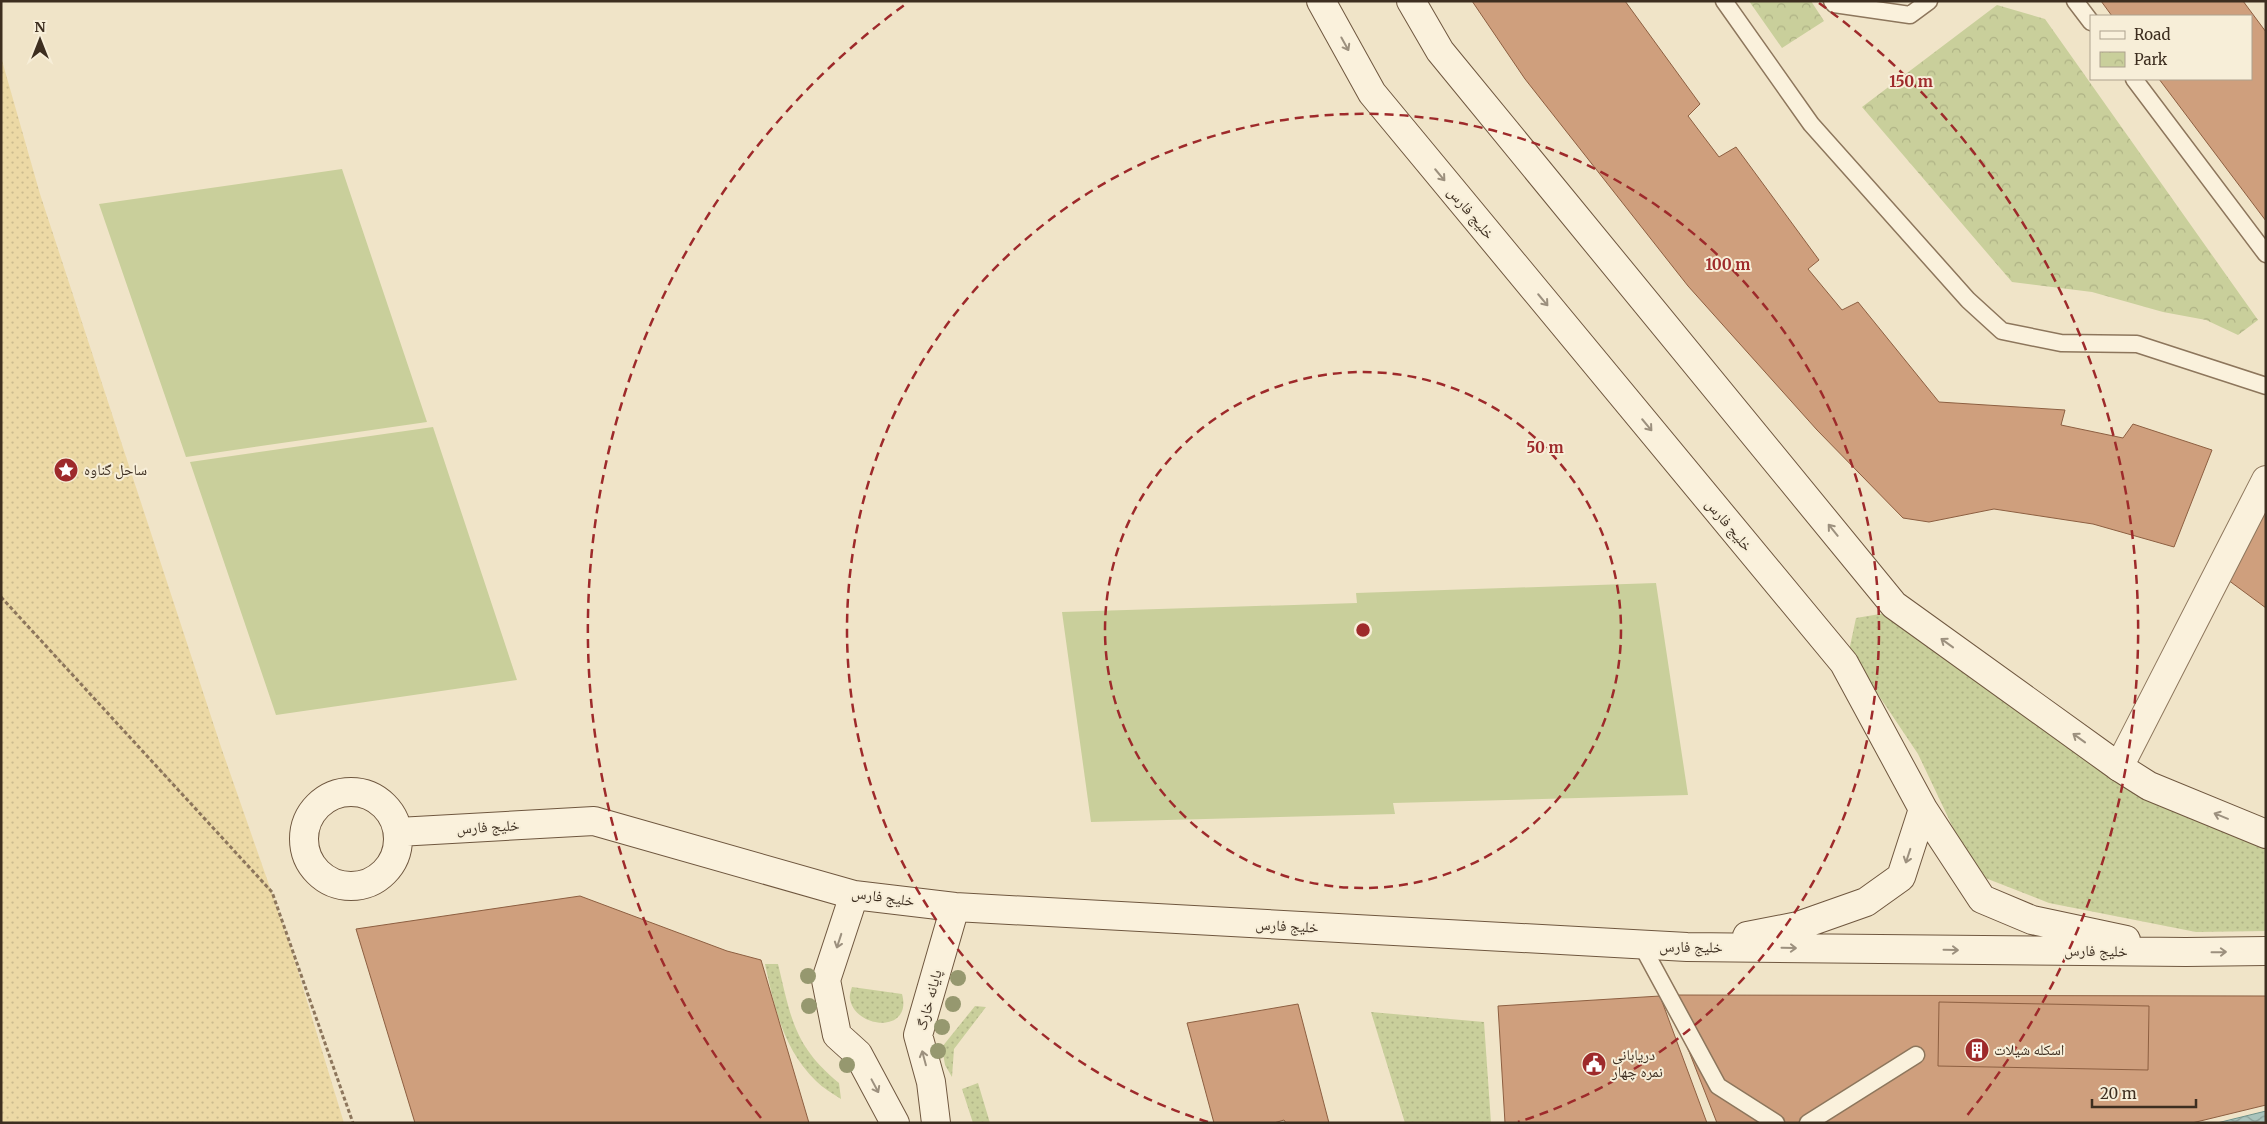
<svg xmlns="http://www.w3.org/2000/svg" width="2267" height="1124" viewBox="0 0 2267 1124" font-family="Merriweather,'Noto Naskh Arabic',serif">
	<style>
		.grass { fill: url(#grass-dots) }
		.sand { fill: url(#sand-dots) }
		.park { fill: url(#park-crowns) }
		.pitch { fill: #c9cf9b }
		.water { fill: url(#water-waves); stroke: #6f938a }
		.building { fill: #cf9f7d; stroke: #8d5f41 }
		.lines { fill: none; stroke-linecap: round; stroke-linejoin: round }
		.lane-casing { stroke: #8d765c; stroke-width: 19 }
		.street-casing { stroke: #8d765c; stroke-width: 30 }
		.secondary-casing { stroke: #6f573f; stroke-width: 30 }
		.path { stroke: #8d765c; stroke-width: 3; stroke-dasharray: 4 2.5; stroke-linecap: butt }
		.lane { stroke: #faf1dc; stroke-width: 16 }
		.street { stroke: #faf1dc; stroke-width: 28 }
		.secondary { stroke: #faf1dc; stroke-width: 28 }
		.tree { fill: #96986f }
		.oneway { stroke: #9c907e }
		.ring { fill: none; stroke: #9e2a2b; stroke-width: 2.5; stroke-dasharray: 9 6 }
		.labels { text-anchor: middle; stroke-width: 4; stroke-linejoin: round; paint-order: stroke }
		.street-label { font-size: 15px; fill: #3d2e20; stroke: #f7eed8 }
		.poi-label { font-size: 15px; fill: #3d2e20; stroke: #f7eed8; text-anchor: start }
		.centre { fill: #9e2a2b; stroke: #f7eed8; stroke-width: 2.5 }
		.ring-label { font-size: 15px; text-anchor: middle; font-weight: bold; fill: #9e2a2b; stroke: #f7eed8; stroke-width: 4; stroke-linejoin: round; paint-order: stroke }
	</style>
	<defs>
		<pattern id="grass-dots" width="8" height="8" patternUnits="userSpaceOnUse" patternTransform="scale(1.25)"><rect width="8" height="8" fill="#c9cf9b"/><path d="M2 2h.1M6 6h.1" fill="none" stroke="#aeb285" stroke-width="1.8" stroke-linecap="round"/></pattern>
		<pattern id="sand-dots" width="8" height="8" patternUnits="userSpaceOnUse" patternTransform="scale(1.25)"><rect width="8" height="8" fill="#ecd9a5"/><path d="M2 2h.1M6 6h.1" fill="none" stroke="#cbbb8e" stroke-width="1.8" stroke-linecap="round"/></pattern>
		<pattern id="park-crowns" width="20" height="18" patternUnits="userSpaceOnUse" patternTransform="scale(1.25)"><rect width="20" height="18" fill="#c9cf9b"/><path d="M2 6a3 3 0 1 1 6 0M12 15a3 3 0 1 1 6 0" fill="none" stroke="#aeb285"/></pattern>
		<pattern id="water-waves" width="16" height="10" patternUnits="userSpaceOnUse" patternTransform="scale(1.25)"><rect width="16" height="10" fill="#a9c4bc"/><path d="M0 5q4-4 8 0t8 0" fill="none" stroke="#8ba098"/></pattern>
	</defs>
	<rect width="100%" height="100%" fill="#f0e4c8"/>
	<path class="grass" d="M1892,612l374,234v85l-70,1 -147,-29 -74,-29 -57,-120 -69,-103 7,-33z
		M765,964h13c13,54 16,82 61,119l2,16c-9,-6 -18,-11 -25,-18 -33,-32 -42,-75 -51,-117z
		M852,987l50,7c11,40 -47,35 -52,5 -1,-3 1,-9 2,-12z
		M975,1006l11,1 -32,42 -2,28 -7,-12 -3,-18z
		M1371,1012l113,10 7,101h-86z
		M978,1083l12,40h-17l-11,-34z"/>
	<path class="sand" d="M1,57l39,137 181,553 69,198 54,178h-343z"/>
	<path class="park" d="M1749,1h62l13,20 -42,27z
		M1997,5l48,14 213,301 -20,15 -32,-15 -43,-8 -71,-20 -80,-10 -150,-175z"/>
	<path class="pitch" d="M342,169l85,253 -241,35 -87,-253z
		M433,427l84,253 -241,35 -86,-253z
		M1656,583l32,212 -295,8 2,11 -304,8 -29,-210 295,-9 -1,-10z"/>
	<path class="water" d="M2266,1111v12h-49z"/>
	<path class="building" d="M1472,1h153l75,103 -12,12 31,41 17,-10 83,113 -11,9 34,41 16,-8 81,100 126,8 -4,15 62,13 10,-14 79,26 -38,97 -81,-23 -99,-15 -65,13 -26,-4 -86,-88 -129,-144 -163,-207z
		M2101,1h142l23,31v189l-107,-142h92v-63h-139z
		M2266,496v112l-42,-31z
		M580,896l147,55 34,9 48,163h-394l-59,-194z
		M1667,995l599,1v109l-74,18h-475z
		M1660,996l47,127h-202l-7,-117z
		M1939,1002l210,4 -1,64 -210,-4z
		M1298,1004l31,119h-43l-2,-3 -10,3h-60l-27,-100z"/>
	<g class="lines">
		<defs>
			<path id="lane" d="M1724,1l87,123 157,176 34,31 59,12 76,1 129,42
				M1832,1l2,3 76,11 19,-14
				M2075,1l16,21
				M2134,79l132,175
				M1642,946l76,140 58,37
				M1808,1123l108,-68"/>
			<path id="street" d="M2119,767l147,-287"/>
			<path id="secondary" d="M1321,1l51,92 472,570 79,146 59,90 50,21 94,20
				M1411,1l29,50 454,554 225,162 30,19 117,48
				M304 839a47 47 0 1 1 94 0a47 47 0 1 1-94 0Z
				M398,832l196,-11 260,74 101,12 732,40 499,5 80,-1
				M854,895l-28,85 11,55 21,19 37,69
				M1747,936l51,-10 68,-24 35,-25 22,-68
				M936,1123l-5,-41 -13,-47 37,-128"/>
		</defs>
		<use href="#lane" class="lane-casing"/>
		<use href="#street" class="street-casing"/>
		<use href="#secondary" class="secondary-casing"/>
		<path class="path" d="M1,597l271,295 81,231"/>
		<use href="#lane" class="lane"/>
		<use href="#street" class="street"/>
		<use href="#secondary" class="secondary"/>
	</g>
	<g class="tree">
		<circle cx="808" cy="976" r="8"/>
		<circle cx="958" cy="978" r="8"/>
		<circle cx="953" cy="1004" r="8"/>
		<circle cx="809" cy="1006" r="8"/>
		<circle cx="942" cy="1027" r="8"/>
		<circle cx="938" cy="1051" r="8"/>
		<circle cx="847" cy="1065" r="8"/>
	</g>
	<defs><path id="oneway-shaft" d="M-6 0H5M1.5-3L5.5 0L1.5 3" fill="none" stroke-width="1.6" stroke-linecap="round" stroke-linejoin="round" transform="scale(1.25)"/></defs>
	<g class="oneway">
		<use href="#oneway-shaft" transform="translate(1345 44) rotate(61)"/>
		<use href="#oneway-shaft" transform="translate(1440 175) rotate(50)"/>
		<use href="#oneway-shaft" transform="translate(1543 300) rotate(50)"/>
		<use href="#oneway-shaft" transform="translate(1647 425) rotate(50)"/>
		<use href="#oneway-shaft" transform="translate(1833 530) rotate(-129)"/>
		<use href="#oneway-shaft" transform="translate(1947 643) rotate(-144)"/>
		<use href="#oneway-shaft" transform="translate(2079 738) rotate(-144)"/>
		<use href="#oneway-shaft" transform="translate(2221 816) rotate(-158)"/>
		<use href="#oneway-shaft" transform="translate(1908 856) rotate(108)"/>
		<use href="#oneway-shaft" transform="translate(839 941) rotate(108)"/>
		<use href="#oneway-shaft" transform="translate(1789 948) rotate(1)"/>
		<use href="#oneway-shaft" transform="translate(1951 950) rotate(1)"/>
		<use href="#oneway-shaft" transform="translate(2219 952) rotate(-1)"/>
		<use href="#oneway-shaft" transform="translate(924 1058) rotate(-105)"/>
		<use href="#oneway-shaft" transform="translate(875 1086) rotate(62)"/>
	</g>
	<g class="ring">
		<circle cx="1363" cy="630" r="258"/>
		<path d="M1208 1122A516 516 0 1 1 1518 1122"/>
		<path d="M761 1118A775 775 0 0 1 907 3M1819 3A775 775 0 0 1 1965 1118"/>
	</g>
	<defs>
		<symbol id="sight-disc" viewBox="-11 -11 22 22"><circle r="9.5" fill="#9e2a2b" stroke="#f7eed8"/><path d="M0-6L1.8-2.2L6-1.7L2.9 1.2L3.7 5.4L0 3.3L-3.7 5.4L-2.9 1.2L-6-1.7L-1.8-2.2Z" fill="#fff"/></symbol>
		<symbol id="building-disc" viewBox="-11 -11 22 22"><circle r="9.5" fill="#9e2a2b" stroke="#f7eed8"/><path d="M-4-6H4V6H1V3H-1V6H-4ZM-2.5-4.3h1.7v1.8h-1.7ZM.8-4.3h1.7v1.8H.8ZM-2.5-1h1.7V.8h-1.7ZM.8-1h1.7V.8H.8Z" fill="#fff"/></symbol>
		<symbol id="civic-disc" viewBox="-11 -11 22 22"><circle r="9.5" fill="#9e2a2b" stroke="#f7eed8"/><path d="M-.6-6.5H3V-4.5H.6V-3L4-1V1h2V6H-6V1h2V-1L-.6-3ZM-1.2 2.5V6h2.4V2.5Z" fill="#fff"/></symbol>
	</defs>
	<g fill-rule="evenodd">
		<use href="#sight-disc" x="52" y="456" width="28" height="28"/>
		<use href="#building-disc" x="1963" y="1036" width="28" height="28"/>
		<use href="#civic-disc" x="1580" y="1050" width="28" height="28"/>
	</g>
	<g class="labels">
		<g class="street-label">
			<text transform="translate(1471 213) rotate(50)" y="5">خلیج فارس</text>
			<text transform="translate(1729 525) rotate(50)" y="5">خلیج فارس</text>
			<text transform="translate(488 827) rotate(-3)" y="5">خلیج فارس</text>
			<text transform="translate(883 897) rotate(8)" y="5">خلیج فارس</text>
			<text transform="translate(1287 926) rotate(3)" y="5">خلیج فارس</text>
			<text transform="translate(1691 947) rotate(1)" y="5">خلیج فارس</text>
			<text transform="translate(2096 951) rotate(1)" y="5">خلیج فارس</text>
			<text transform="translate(929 1000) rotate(-75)" y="5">پایانه خارگ</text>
		</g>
		<g class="poi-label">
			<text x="84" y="475">ساحل گناوه</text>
			<text x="1994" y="1055">اسکله شیلات</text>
			<text x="1612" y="1060">دریابانی<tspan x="1612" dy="17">نمره چهار</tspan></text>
		</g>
	</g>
	<circle cx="1363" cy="630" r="8" class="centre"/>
	<g class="ring-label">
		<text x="1911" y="87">150 m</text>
		<text x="1728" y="270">100 m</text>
		<text x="1545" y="453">50 m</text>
	</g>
	<rect width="2267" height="1124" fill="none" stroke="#3d2e20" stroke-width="5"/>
	<rect x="2090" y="15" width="162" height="65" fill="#f7eed8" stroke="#ada18e"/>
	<rect x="2100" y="31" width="25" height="8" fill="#faf1dc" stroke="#ada18e"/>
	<text x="2134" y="40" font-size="15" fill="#3d2e20">Road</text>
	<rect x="2100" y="52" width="25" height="15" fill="url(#park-crowns)" stroke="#ada18e"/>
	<text x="2134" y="65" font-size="15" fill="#3d2e20">Park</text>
	<g transform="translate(40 40)" stroke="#f7eed8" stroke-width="4" paint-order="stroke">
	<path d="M0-4L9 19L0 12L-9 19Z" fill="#3d2e20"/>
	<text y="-8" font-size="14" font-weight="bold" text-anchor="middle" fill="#3d2e20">N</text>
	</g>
	<path d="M2092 1099v8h104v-8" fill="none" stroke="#3d2e20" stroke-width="2.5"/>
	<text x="2100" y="1099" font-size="15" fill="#3d2e20" stroke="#f7eed8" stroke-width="4" paint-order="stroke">20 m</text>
</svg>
